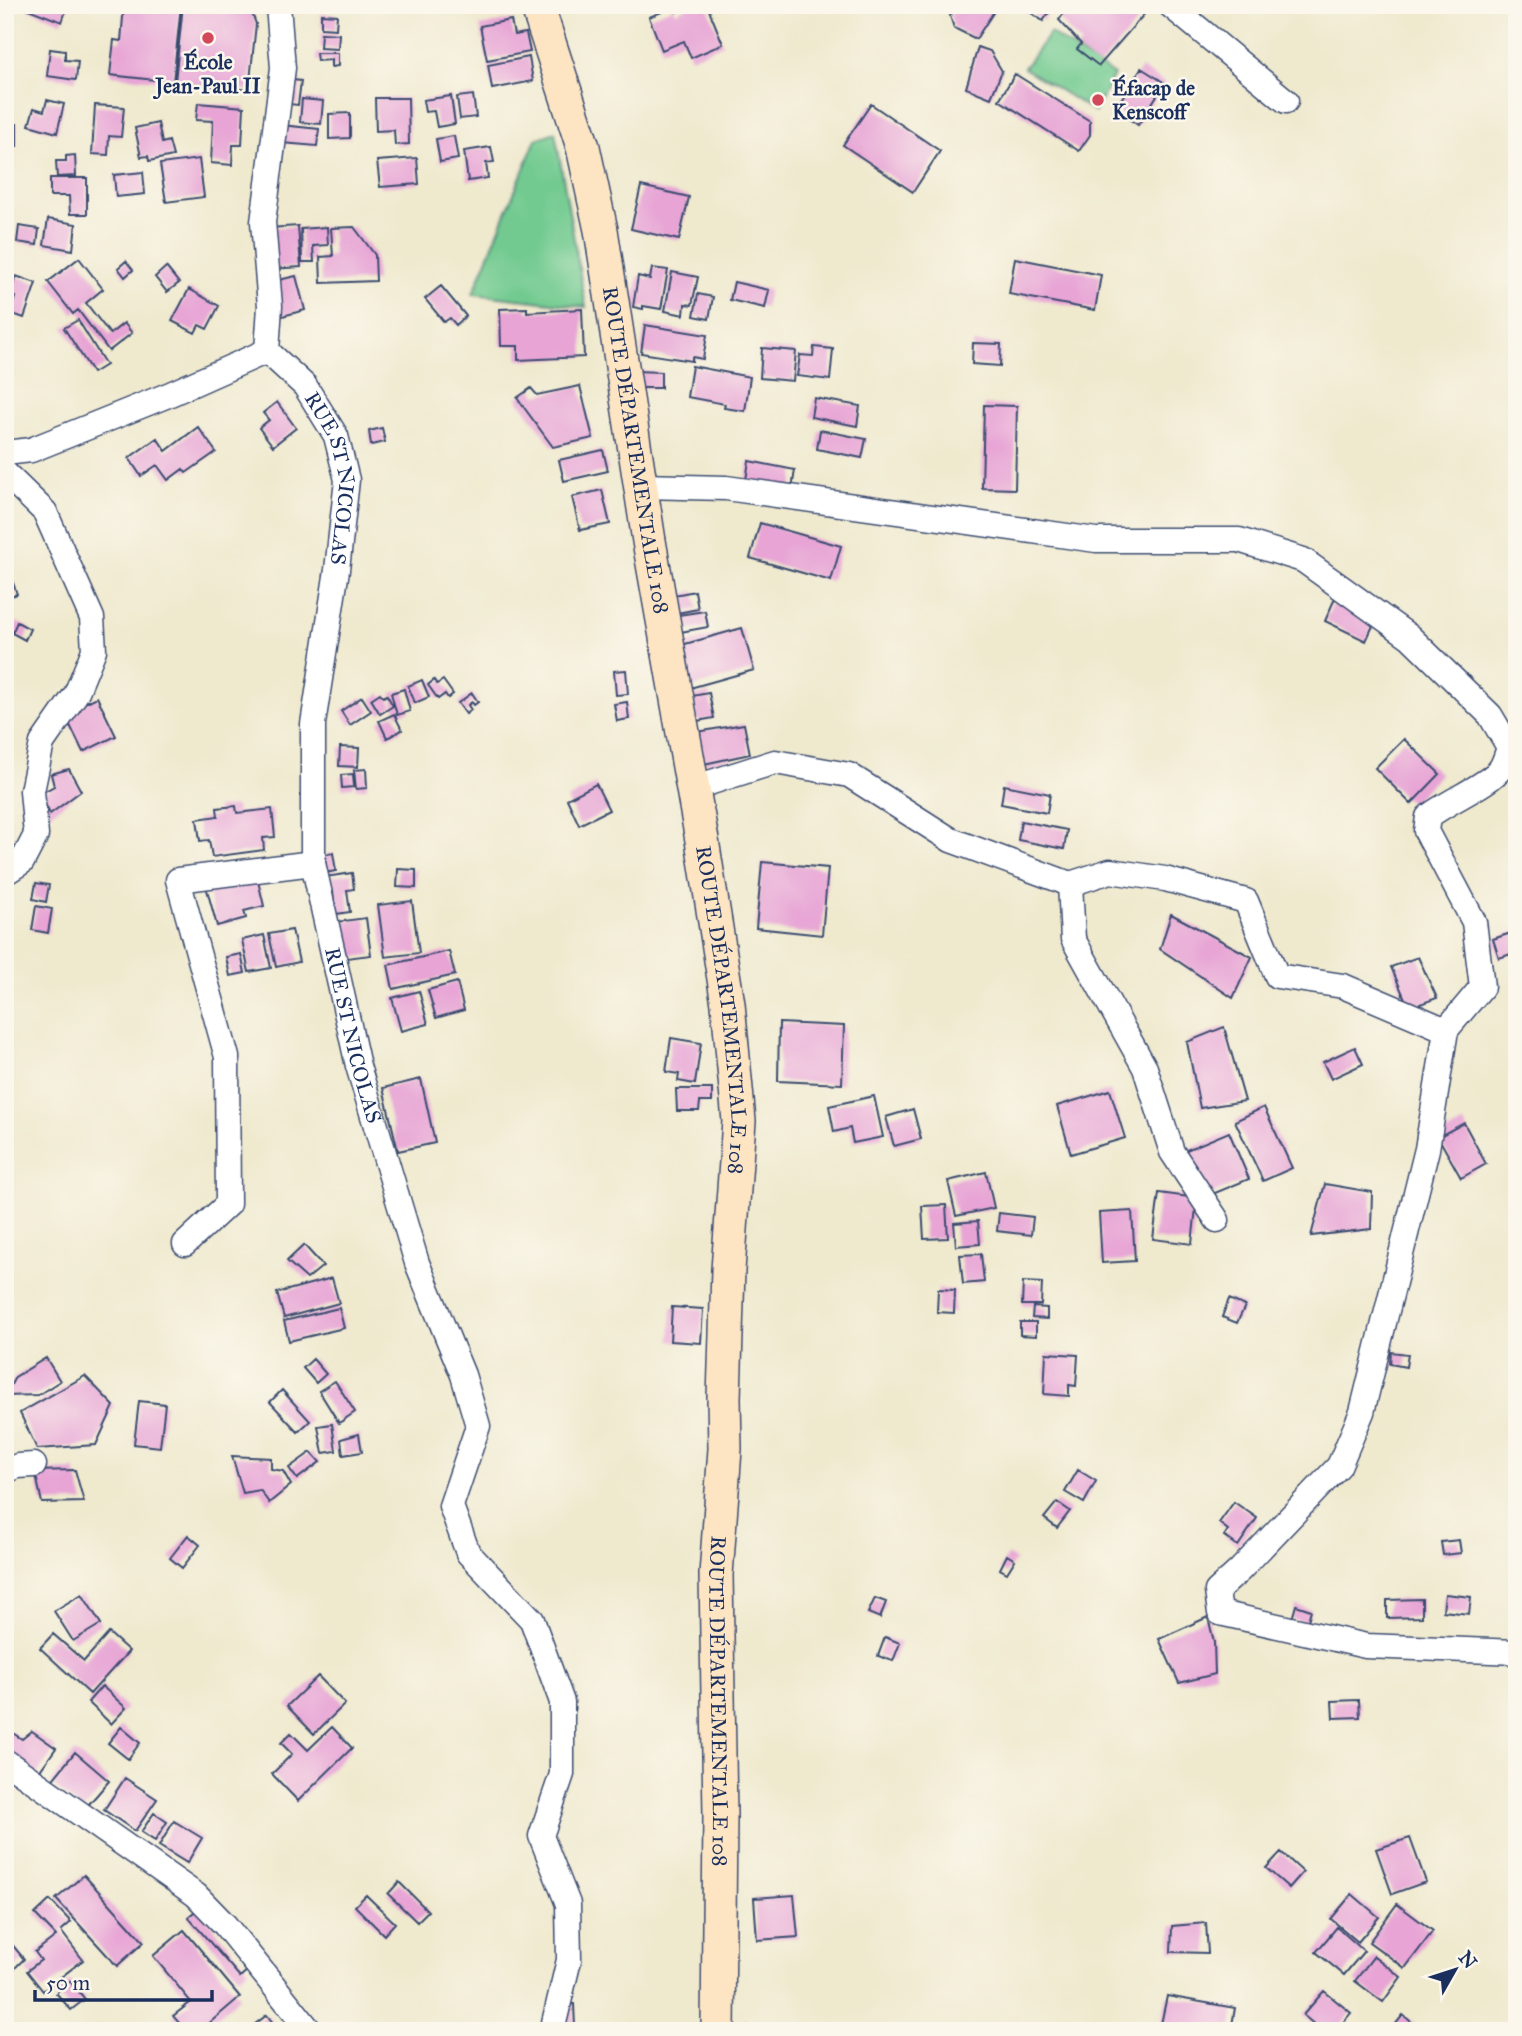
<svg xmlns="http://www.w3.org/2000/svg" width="1522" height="2036" viewBox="0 0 1522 2036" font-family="'IM FELL Great Primer',serif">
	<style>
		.green { fill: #72ca90; stroke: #467c77; stroke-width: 2 }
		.building { fill: #e7a4d5 }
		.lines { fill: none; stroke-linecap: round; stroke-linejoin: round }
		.minor-casing { stroke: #3b4b6f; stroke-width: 27 }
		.secondary-casing { stroke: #3b4b6f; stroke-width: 36 }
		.minor { stroke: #fff; stroke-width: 24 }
		.secondary { stroke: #fde5c4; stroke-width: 33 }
		.poi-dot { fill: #d1495b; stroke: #fbf7ec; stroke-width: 2.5 }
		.labels { text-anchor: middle; stroke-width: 5; stroke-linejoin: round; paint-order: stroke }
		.poi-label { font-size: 21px; font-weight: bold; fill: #1b2f5e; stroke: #fbf7ec }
		.street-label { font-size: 21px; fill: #1b2f5e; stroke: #fbf7ec }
	</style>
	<rect width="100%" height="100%" fill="#fbf7ec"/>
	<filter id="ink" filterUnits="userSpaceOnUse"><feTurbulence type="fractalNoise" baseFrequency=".0143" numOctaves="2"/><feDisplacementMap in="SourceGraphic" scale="14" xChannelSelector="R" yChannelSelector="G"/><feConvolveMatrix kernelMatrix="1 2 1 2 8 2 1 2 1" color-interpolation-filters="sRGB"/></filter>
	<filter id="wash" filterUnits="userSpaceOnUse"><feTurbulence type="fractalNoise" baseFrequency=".00686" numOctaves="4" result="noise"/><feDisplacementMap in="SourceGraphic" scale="28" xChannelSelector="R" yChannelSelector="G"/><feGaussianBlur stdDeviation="1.57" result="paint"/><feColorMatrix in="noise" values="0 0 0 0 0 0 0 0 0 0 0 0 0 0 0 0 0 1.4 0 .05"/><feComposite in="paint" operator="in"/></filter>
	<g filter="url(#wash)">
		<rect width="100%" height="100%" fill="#efe9ce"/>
		<path class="green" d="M1050,33l64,42 -19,37 -71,-44z
			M555,132l31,175 -113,-13 63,-155z"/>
		<g id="blocks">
			<path class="building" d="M29,5h39l-6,17 -34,-13z
				M124,5h57l-8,77 -63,-7 4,-35 7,1z
				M183,5h66l7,19 -7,66 -74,-8z
				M691,5h16l16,39 -32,14 -7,-17 -22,9 -13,-33 25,-10 2,5z
				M957,5h41l-22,34 -22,-11 -4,-12z
				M1026,5h28l-11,16 -19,-13z
				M1070,5h24l10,8 4,-5 -3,-3h34l7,7 -47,54 -22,-17 4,-5 -22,-24z
				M321,14l16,1 -1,14 -15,-1z
				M511,20l3,15 12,-2 4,19 -43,8 -7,-34z
				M321,33l18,1 -1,15 -18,-1z
				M978,47l12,4 12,20 -11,27 -25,-10z
				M50,49l15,2v9l13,1 -2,19 -29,-4z
				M316,53h22v13l-7,1v-7l-14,1z
				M529,57l4,24 -41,8 -4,-24z
				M1141,68l24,15 -27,42 -23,-16z
				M1015,74l75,47v14l-11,16 -80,-51z
				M283,79l18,2 -3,24 -18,-2z
				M473,95l3,22 -16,2 -3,-22z
				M451,96l4,28 -18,3 -3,-16 -9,1 -2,-12z
				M375,98h33l1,46 -14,1 -1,-15 -18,1z
				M302,99l21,2 -2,23 -21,-2z
				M47,100l17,4 -7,29 -28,-8 5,-17 10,3z
				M198,103l46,4 -2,38h-9l-1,20 -21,-2 2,-42 -17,-1z
				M871,104l69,47 -27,41 -70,-47z
				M95,105l29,2 -3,30 -12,-1 -1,19 -16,-1z
				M350,113v25l-21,1v-25z
				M158,123l4,20 7,-2 4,15 -24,5 -1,-5 -7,1 -6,-29z
				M5,124h12v22h-12z
				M271,124l48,5 -2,17 -47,-4z
				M454,136l4,23 -18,3 -4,-23z
				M491,147l3,15 -8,1 2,15 -20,3 -4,-30z
				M75,155l1,21 -19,1 -1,-16h10v-5z
				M417,158l2,26 -39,3 -3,-26z
				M199,159l5,38 -38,5 -6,-38z
				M143,172l2,22 -29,3 -2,-22z
				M50,178h37v36h-17l-1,-18h-19z
				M641,186l48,11 -10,43 -48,-11z
				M48,219l28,5 -3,26 -29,-5z
				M19,226l20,3 -2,16 -20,-3z
				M298,226l3,41 -30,2 -2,-41z
				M327,227l1,18 -15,1 1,16h-12l-1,-33z
				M354,227l21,28 1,26 -55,2 -1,-26 13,-1 -2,-28z
				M79,258l24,31 -17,14 24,31 14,-11 8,10 -23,18 -31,-41 -5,4 -25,-32z
				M1015,258l86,17 -6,35 -86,-16z
				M126,261l7,9 -8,7 -7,-9z
				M166,267l13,16 -12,9 -12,-15z
				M652,268l16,2 -7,39 -18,-3v3l-10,-2 5,-31 12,3z
				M672,272l26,5 -6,28 -7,-1 -1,11 -19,-4z
				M16,276l20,7 -12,35 -14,-5 5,-16 -5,-2z
				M296,276l9,34 -30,8 -9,-35z
				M734,282l35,8 -4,18 -35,-8z
				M441,286l25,30 -10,9 -6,-7 -6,4 -19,-23z
				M189,289l30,17 -12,23 -8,-4 -4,8 -23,-12z
				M698,294l15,3 -4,22 -15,-3z
				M527,308v4l55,-3 2,48 -66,3v-14h-17l-1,-37z
				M78,320l28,45 -13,8 -29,-45z
				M645,325l62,10 -4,24 -11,-2v4l-51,-8z
				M973,343l28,1 -1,22 -28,-2z
				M814,347l19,2 -3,31 -33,-4 3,-21 13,1z
				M762,348l34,3 -3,30 -33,-3z
				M692,366l58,11 -5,34 -21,-3 1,-4 -38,-7z
				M635,371l26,1v16h-26z
				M580,386l13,52 -40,9 -36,-49 14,-10 6,7z
				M814,398l46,8 -3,20 -46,-9z
				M277,402l19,26 -23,18 -14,-18 10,-8 -6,-7z
				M984,405l33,1 -2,83 -33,-1z
				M198,427l18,25 -30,21 -3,-4 -15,11 -11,-15 -16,11 -12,-18 28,-20 9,13z
				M382,428l3,14 -14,3 -2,-14z
				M820,430l46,9 -4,19 -45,-9z
				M603,450l5,21 -44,10 -5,-21z
				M749,461l46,9 -3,19 -46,-9z
				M602,490l8,34 -30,6 -8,-33z
				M760,523l81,23 -10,35 -81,-23z
				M5,560l12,34 -12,4z
				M695,591l3,18 -26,5 -3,-18z
				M1335,598l42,19 -11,24 -41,-20z
				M705,611l3,16 -33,6 -3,-17z
				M17,622l13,7 -5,11 -13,-7z
				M742,628l12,42 -64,18 -12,-42z
				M626,670l2,24 -12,1 -2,-24z
				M422,680l7,17 -14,6 -7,-17z
				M434,680l3,4 6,-4 10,14 -5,4 -3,-4 -7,5 -10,-14z
				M404,689l6,22 -13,4 -6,-22z
				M380,693l3,4 4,-2 6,11 -13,8 -9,-15z
				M472,693l6,9 -4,3 -2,-3 -4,3 3,5 -5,4 -8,-11z
				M709,693l5,25 -17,3 -5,-25z
				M97,697l19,39 -33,16 -19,-39z
				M362,697l9,14 -21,14 -9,-14z
				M627,702l2,17 -12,2 -3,-17z
				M394,714l8,16 -15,8 -8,-17z
				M744,724l6,30 -46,10 -7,-32z
				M1404,739l36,35 -29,30 -36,-36z
				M340,747l19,1 -1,19 -19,-1z
				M69,769l12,22 -31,23 -10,-20 14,-8 -3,-12z
				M366,769l1,19 -11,1 -2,-19z
				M353,774l1,13 -12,1 -1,-13z
				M596,784l13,26 -30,15 -12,-26z
				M1004,785l46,9 -3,19 -46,-9z
				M236,806l1,7 35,-4 3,28 -12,1 1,12 -52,7 -3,-17 -9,1 -3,-22 21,-3 -1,-8z
				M1021,821l46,9 -3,19 -46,-9z
				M333,853l3,18 -12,2 -3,-18z
				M762,862l66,6 -6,67 -66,-7z
				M398,869l18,1v18l-19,-1z
				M352,873l2,16 -7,1 3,22 -14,2 -3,-22 -6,1 -2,-16z
				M257,877l7,29 -20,5 2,7 -29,8 -11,-40z
				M36,883l13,2 -3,17 -13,-3z
				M412,901l7,52 -34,4 -7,-52z
				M36,906l16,3 -4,24 -16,-3z
				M1171,914l81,43 -19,41 -73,-49z
				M366,918l5,37 -32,4 -4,-37z
				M292,930l7,32 -23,5 -7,-33z
				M1517,931v21l-18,6 -6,-19z
				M264,935l7,33 -22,4 -7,-32z
				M449,951l6,24 -62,14 -5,-24z
				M241,954l4,19 -15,3 -4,-19z
				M1418,957l19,41 -28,10 -18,-41z
				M457,982l7,28 -28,8 -8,-28z
				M419,991l9,33 -27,7 -9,-33z
				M779,1023l65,3 -2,58 -64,-3z
				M1224,1027l21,74 -45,7 -13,-66z
				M671,1038l30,5 -6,41 -17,-3 1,-7 -13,-2z
				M1355,1047l8,17 -32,15 -8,-17z
				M421,1079l14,64 -37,8 -15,-63z
				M676,1089h36v13h-12l-1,9h-22z
				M1110,1090l15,48 -54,16 -14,-48z
				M874,1096l9,41 -30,6 -3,-15 -16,4 -5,-26z
				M1264,1107l28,61 -29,13 -28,-60z
				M913,1109l8,30 -27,7 -8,-29z
				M1464,1123l22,41 -25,14 -23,-41z
				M1229,1132l20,47 -46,19 -19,-47z
				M986,1172l8,36 -38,8 -8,-35z
				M1325,1184l47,8 -1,37 -60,7z
				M1159,1193l38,5 -5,46 -39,-5z
				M946,1205l2,33 -24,1 -2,-33z
				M1132,1211l3,50 -33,2 -3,-50z
				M999,1213l34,4 -2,18 -34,-4z
				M978,1221l2,23 -24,2 -2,-23z
				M304,1245l19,21 -16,13 -20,-18z
				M981,1254l3,28 -21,2 -3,-29z
				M332,1278l7,25 -55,15 -7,-25z
				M1023,1282l19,1 -1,22h-19z
				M938,1289l17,1 -1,23 -17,-1z
				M1229,1299l16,7 -8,17 -15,-6z
				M672,1307l31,2 -2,34 -31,-2z
				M1033,1307l14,1v11l-15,-1z
				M339,1308l5,20 -55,13 -5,-20z
				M1020,1322h16v14l-16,-1z
				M1391,1352l17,2 -2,13 -16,-3z
				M1046,1353l32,2 -2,31 -7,-1v11l-25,-2z
				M46,1358l14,23 -22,14 -33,1 10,-19z
				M313,1359l13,15 -10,9 -13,-15z
				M85,1376l29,30 -18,39 -59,4 -17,-36z
				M335,1381l20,31 -16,11 -20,-32z
				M282,1390l28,31 -12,11 -28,-30z
				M139,1401l26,3 -5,43 -26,-3z
				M332,1424l4,27 -13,2 -5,-27z
				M359,1434l3,18 -19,3 -2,-16z
				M311,1452l9,10 -23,17 -8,-11z
				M232,1456l39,2v11l12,2 8,14 -22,18 -9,-13 -17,3z
				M75,1470l9,32 -42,1 -7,-32z
				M1078,1470l18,11 -12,22 -19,-11z
				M1057,1502l13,9 -13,17 -13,-10z
				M1234,1502l23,16 -19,28 -14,-10 4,-6 -9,-7z
				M188,1535l12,10 -18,23 -12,-10z
				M1459,1540l2,13 -18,2 -2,-13z
				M1007,1555l8,5 -8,13 -7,-4z
				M82,1594l19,30 -28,17 -19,-30z
				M1445,1594l26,3 -2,17 -26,-3z
				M875,1598l11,4 -6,16 -12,-5z
				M1422,1599v18l-35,1v-18z
				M1296,1605l15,5 -4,14 -15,-5z
				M1208,1617l6,25 1,32 -36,9 -20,-44z
				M109,1633l20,18 -39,43 -50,-46 13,-14 31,27z
				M885,1637l15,6 -7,18 -15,-5z
				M318,1676l27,28 -31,30 -27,-28z
				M102,1686l24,22 -15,16 -23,-22z
				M1359,1700l1,17 -27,1 -1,-17z
				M121,1727l19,16 -12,16 -20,-16z
				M332,1727l20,21 -54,53 -26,-27 20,-20 -11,-11 10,-10 17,17z
				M32,1731l24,17 -20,28 -31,-21v-18l6,-5 11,7z
				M75,1752l34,29 -26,30 -33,-28z
				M125,1778l32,21 -22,32 -31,-21z
				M154,1813l13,9 -12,19 -14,-9z
				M174,1821l28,17 -15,25 -28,-17z
				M1410,1838l16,44 -34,12 -16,-45z
				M1281,1852l22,20 -14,16 -23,-20z
				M84,1875l60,67 -27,24 -61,-67z
				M399,1882l29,29 -11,11 -29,-28z
				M1352,1894l27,23 -21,25 -27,-23z
				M366,1895l29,28 -11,12 -29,-29z
				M794,1895l4,42 -41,3 -3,-42z
				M50,1900l21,22 -10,9 22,29 -40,31 -16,-20 14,-11 -6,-8 21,-16 -21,-22z
				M1397,1904l36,27 -28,37 -36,-26z
				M198,1909l51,60 -9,8 -52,-60z
				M1206,1923l2,30 -37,-1 1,-26z
				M1337,1927l27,24 -20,24 -28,-23z
				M184,1930l56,67 -40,34h-14l-13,-15 18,-14 -38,-46z
				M5,1936l19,23 -19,19z
				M1374,1956l27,21 -18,25 -28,-21z
				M70,1981l15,18 -14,11 -15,-17z
				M1324,1991l27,22 -15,18h-14l-19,-16z
				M1167,1996l68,12 -4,23h-39l-31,-7z
				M574,2004l1,22 -20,1 -1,-22z
				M267,2015l12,16h-33z
				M1403,2015l19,16h-32z
				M768,2025v6h-34v-3z"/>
		</g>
	</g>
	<g filter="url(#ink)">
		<use href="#blocks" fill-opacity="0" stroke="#3b4b6f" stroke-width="2"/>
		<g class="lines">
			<defs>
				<g id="minor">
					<path id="s1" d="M278,5l5,63 -20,154 7,84 -3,45 38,35 31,50 11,44 -10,90 -24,154v139l45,203 59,197 46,112 15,51 -27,80 17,47 64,67 30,82v72l-21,62 27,68 1,56 -17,71"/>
					<path d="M1170,5l116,96"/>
					<path d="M5,453l26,-3 137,-55 99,-44"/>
					<path d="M5,473l40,39 47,106 2,32 -18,44 -34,49 -10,48 4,44 -14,27 -17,11"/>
					<path d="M641,486l85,2 370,52h143l64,20 107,77 80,78 19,32c-2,7 -4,14 -8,21 -11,16 -55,34 -73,49l-2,14 48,91 8,65 -36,43 -103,-44 -66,-10 -31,-75 -81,-22 -55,-8 -40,13 -119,-44 -102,-65 -74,-13 -82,26"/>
					<path d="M1070,884l3,55 72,129 27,84 45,68"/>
					<path d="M1446,1030l-19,119 -65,263 -23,54 -99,104 -23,21 3,22 146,33 151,6"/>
					<path d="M185,1244l43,-40 -1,-147 -49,-177 135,-17"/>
					<path d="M5,1471l13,-5 16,-1"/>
					<path d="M5,1761l191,134 29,30 85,106"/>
				</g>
				<g id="secondary">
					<path id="s2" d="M537,5l46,142 18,83 48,311 53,299 26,164 11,117 -11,149 -4,128 1,51 -9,126 4,240 -2,216"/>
				</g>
			</defs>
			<use href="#minor" class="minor-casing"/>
			<use href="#secondary" class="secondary-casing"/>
			<use href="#minor" class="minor"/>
			<use href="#secondary" class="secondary"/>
		</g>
	</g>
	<g class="poi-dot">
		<circle cx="208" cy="38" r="7"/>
		<circle cx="1098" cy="100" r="7"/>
	</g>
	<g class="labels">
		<g class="poi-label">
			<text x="208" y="69">École<tspan x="208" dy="24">Jean-Paul II</tspan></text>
			<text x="1112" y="95" text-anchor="start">Éfacap de<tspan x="1112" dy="24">Kenscoff</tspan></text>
		</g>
		<g class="street-label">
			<text dy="7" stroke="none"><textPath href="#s2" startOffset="457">ROUTE DÉPARTEMENTALE 108</textPath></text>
			<text dy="7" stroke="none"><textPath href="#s1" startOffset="499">RUE ST NICOLAS</textPath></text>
			<text dy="7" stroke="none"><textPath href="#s2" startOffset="1024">ROUTE DÉPARTEMENTALE 108</textPath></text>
			<text dy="7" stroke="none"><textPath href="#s1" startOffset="1066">RUE ST NICOLAS</textPath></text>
			<text dy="7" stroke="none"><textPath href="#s2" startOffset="1717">ROUTE DÉPARTEMENTALE 108</textPath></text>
		</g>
	</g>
	<rect width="1522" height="2036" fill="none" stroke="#fbf7ec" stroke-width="28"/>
	<g transform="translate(1455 1970) rotate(51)" stroke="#fbf7ec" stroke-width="5" paint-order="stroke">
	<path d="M0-5L12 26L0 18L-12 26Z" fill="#1b2f5e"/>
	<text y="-10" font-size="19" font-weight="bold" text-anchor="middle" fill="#1b2f5e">N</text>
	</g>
	<path d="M35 1990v10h177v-10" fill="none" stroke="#1b2f5e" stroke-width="3.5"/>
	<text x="46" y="1990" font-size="21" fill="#1b2f5e" stroke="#fbf7ec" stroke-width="5" paint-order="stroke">50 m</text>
</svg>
